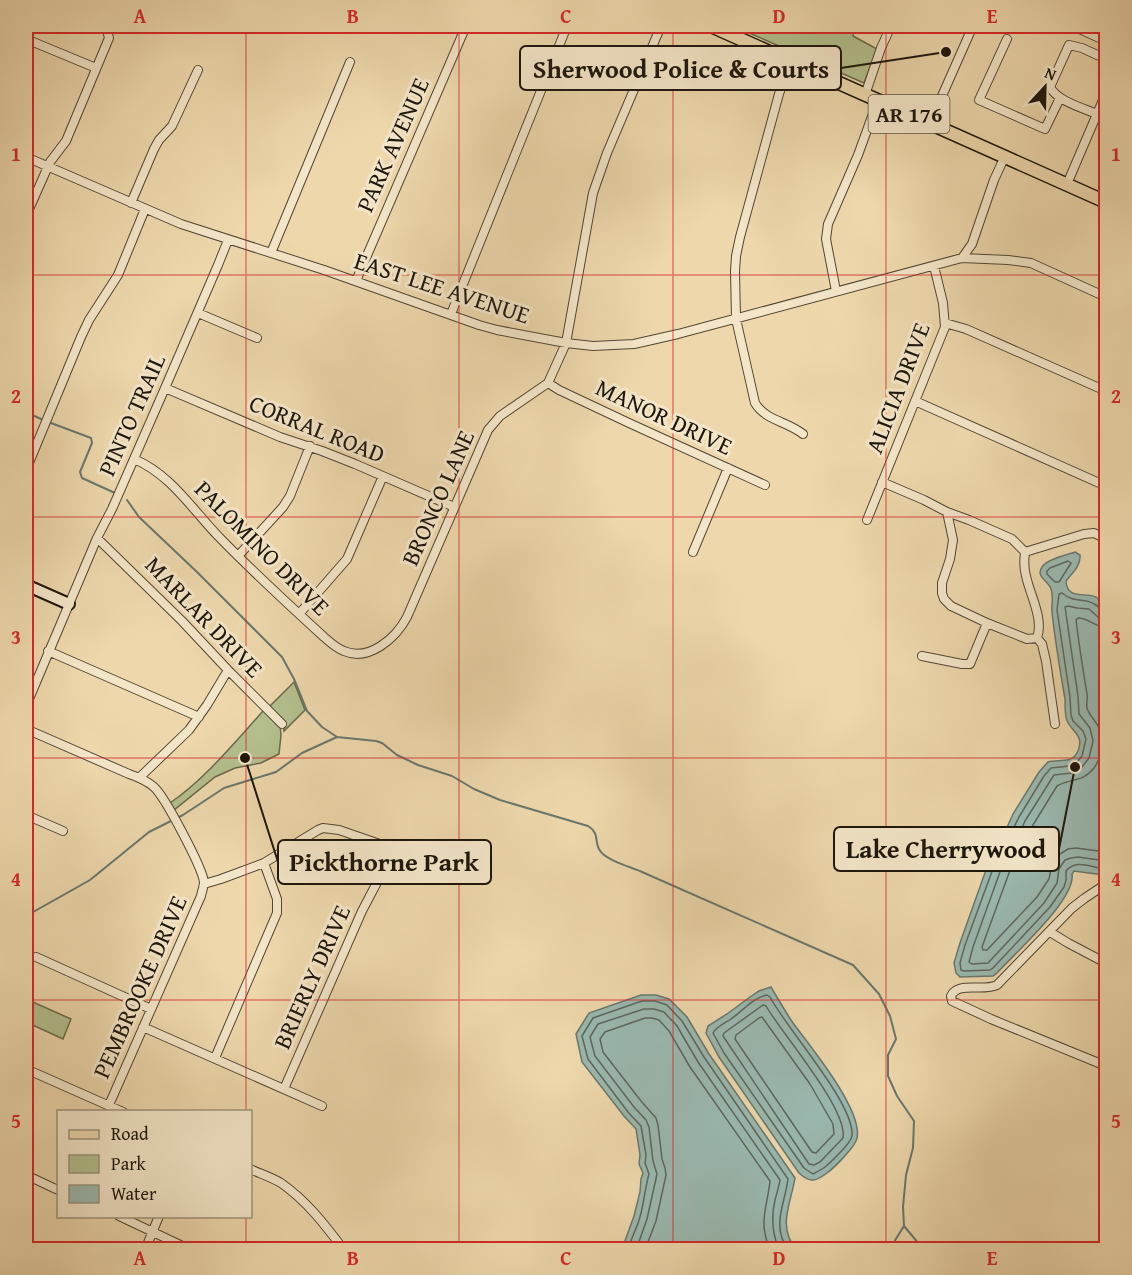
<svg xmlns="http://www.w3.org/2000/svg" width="1132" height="1275" viewBox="0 0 1132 1275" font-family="'Gentium Book Plus',serif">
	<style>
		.green { fill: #b3bf8d; stroke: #686a4c; stroke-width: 1.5 }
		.water { fill: #9ab8af; stroke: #68776e; stroke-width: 1.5 }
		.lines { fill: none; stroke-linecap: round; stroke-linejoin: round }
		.shore { stroke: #5c675e; stroke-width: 1.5 }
		.stream { stroke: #68776e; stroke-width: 2 }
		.street-casing { stroke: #514634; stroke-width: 10 }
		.secondary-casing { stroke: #1d160c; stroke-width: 14 }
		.primary-casing { stroke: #1d160c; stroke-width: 15 }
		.street { stroke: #f3e5c8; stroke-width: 8 }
		.secondary { stroke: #f3e5c8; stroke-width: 10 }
		.primary { stroke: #edd7ab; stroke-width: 12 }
		.grid { fill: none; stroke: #d62828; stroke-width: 1.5; stroke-opacity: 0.55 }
		.labels { text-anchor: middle; stroke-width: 6; stroke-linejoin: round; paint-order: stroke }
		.shield { fill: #f3e5c8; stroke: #5d5444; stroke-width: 1.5 }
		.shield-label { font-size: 22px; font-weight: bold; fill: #1d160c }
		.street-label { font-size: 24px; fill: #1d160c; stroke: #f3e5c8 }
		.leader { fill: none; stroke: #1d160c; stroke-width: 2 }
		.callout-dot { fill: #1d160c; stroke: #f3e5c8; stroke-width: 2 }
		.callout { fill: #f3e5c8; stroke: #1d160c; stroke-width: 2 }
		.callout-label { font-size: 26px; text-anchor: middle; font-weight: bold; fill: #1d160c }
		.neatline { fill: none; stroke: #d62828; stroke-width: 2 }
		.grid-label { font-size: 20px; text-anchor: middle; font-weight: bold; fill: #d62828 }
	</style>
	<rect width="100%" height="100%" fill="#edd7ab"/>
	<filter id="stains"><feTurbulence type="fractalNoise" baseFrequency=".00333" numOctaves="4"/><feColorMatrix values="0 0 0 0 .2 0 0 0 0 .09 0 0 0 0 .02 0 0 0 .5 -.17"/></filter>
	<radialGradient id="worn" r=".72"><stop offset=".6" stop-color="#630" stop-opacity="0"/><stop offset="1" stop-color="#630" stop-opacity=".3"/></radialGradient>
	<path class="green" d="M733,26h110l11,5 -1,5 24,13 -13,34z
		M294,682l11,28 -21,21 -1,-9 -15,-14z
		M264,710l16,15 1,10 -2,19 -18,9 -26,5 -20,9 -41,33 -4,-7c36,-25 64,-60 94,-93z
		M26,999l45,20 -8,20 -37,-17z"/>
	<path class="water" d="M1075,552l5,3c1,11 -8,18 -14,26 1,19 19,11 30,16 3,2 6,5 8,8v11l2,3v255l-2,1 -30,-4 -2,3c4,25 -57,79 -75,99l-4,3 -33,1 -4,-4 -2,-10 6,-20 32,-90 12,-19 9,-20 26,-42 9,-10c9,-3 23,2 29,-9 10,-19 -9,-22 -11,-36 -1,-6 -1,-12 -1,-18 -5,-29 -10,-58 -13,-87 -1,-7 2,-15 -1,-23 -2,-8 -16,-12 -9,-22 5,-8 25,-12 33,-15z
		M771,987c7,12 14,24 22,36 17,23 70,87 64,115 -1,8 -23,30 -30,35 -12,9 -17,10 -28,0l-80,-116 -13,-24 2,-7 19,-12 23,-17 9,-6z
		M641,995h15l13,4 18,18 22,37 86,124c-4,25 -18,49 1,71h-174l12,-33 6,-24 1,-13 2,-6 -4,-9 1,-9 -4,-26 -12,-13 -42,-54 -6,-28 13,-21z"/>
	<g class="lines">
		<path class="shore" d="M1068,561l3,2 -12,19h-4l-8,-8v-3l3,-3z
			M1106,611c-6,-1 -6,-4 -12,-7 -10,-7 -19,0 -32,-11l-3,1 -2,16 13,87 1,18 2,6 10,10 3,8 -4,17 -5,6 -8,4 -18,2 -7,8 -25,41 -10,20 -11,18 -33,90 -5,18 1,7 3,1 26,-1 3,-2 57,-61 14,-20 2,-7v-9c10,-13 26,-3 40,-2
			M1106,618l-8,-1 -9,-8 -12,-1 -9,-2 -3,1 13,89 1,18 11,14 3,13 -4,17 -7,9 -10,6 -18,2 -29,46 -9,20 -11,17 -32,89 -4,15 3,2 16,-1 56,-60 13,-20 2,-14 6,-9 6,-2 7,-1 28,4
			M1106,627c-12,0 -17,-9 -28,-9l-2,2c3,25 7,50 11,74 1,5 -1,10 0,14 2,9 14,16 15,29 1,10 -2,23 -8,31 -12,15 -24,10 -37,18l-24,39 -10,20 -10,17 -31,85 1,3h4l50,-53 12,-18 3,-16 8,-9 8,-5 8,-1 30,4
			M767,995l3,2c16,31 85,107 82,139 -1,7 -21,26 -27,31 -4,3 -8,5 -12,7l-9,-6 -80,-115 -11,-20c3,-6 12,-10 18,-14 12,-8 21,-21 36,-24z
			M763,1005l3,1c16,28 82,103 77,132l-23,24 -6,3 -5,-1 -86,-128 1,-3z
			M762,1017l48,67 23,40 1,10 -18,19 -4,-1 -77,-113 1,-4 23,-17z
			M628,1250c3,-12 9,-22 12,-33 4,-14 5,-29 9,-43l-4,-11 1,-8 -5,-29 -13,-14 -40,-53 -6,-23 11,-18 49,-17h13l12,4 15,16 22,36 84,122c-3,25 -17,46 0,71
			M636,1250l11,-31 10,-45 -4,-13 -4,-34 -3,-7 -12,-13 -39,-51 -5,-19 8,-13 46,-15h10l10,3 13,14 21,36 82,118c-1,6 -3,13 -5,20 -4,17 -3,33 4,50
			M645,1250l11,-29 10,-46 -1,-7 -3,-9 -4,-34 -2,-7 -15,-17 -38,-49 -3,-13 5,-7 40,-14h7l7,2 10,11 21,36 80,114c-3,28 -12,40 0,69"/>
		<path class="stream" d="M26,412l15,7
			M51,423l40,15 1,5 -12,29 2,6 33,15
			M127,500l12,17 58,55 85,85 12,22 13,32 15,16 15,10
			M26,916l64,-36 59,-48 34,-17 41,-27 52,-16 26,-19 35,-16 39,4 6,2 15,12 21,10 34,11 22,13 26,11 88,26c13,8 5,17 13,26 7,9 30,15 41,20l211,93 26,29 11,22 6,23 -8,16v21l9,20 17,25 -1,27 -7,27 -3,32 1,19 20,24
			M889,1250l15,-24"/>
		<defs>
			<path id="street" d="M1073,26l33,15
				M26,39l70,29
				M1007,39l-28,61 66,29 15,-31
				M790,61l-11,33 -39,143 -4,19 -1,15 1,48 19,84c11,18 32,18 48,31
				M865,95l16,-47 10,-22
				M1097,114c-14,-6 -40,-13 -47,-27l19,-42 13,3 24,11
				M930,123l42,-95 -5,-2
				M26,157l155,67 143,46 155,55 18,5 69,13 27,3 41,-2 44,-10 284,-76 10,-14 22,-64 11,-24
				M1067,184l39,-91
				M131,203l23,-54 5,-9 13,-14 26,-56
				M26,216l24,-54 16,-21 43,-103 -3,-12
				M271,253l79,-191
				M962,258l46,2 23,3 75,34
				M356,281l110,-255
				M836,291l-10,-52 2,-15 30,-69 20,-55
				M198,313l59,25
				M451,314l116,-288
				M945,323l21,6 140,62
				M548,383l11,7 70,33 136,62
				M165,388l115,49 42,14 33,13 99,43
				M915,401l191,85
				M134,459c38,16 59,52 87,80 33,34 68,66 103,98 6,5 12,11 20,14 25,11 52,-13 63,-34l81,-187 12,-14 48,-33 18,-40 27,-150 14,-40 54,-127
				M26,470l55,-133 8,-17 29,-45 27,-66
				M882,482l42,18 23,12 22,8 43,19 13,13
				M947,512l6,28 -3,19 -8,24v10l2,6 7,7 36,17 40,16 10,-1c7,-19 -7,-43 -11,-62 -2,-7 -2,-16 -1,-24
				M867,520l78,-193 -2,-24 -9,-37
				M97,538l85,83 46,49 54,54
				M693,552l35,-84
				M1025,552l59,-18 10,-1 12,6
				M238,556l45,-49 7,-11 20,-50
				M299,614l48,-55 36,-83
				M1037,638l5,6 4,17 9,63
				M48,651l151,66
				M922,656l40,8h8l17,-41
				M26,706l71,-168 15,-29 53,-121 53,-123 10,-25
				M26,729l103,45c9,3 17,6 25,13 11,10 48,80 50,95 0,4 -2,9 -3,14l-92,209
				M140,777l49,-47 18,-25 21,-35
				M26,815l37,16
				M204,884l17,-5 43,-16 54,-33 5,-2 16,2 93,32
				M1106,884l-21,14 -13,10 -75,77c-14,7 -39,-4 -46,11l1,5 39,18 115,47
				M1050,932l18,11 38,20
				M36,957l115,52
				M143,1027l179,79
				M215,1058l62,-145v-14l-13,-36
				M26,1069l97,43
				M284,1089l78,-178 21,-40 9,-22
				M250,1169c11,5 21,8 31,14 26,18 44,42 63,67
				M26,1175l32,15
				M119,1216l72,34
				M145,1250l14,-34"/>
			<path id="secondary" d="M26,585l43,19"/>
			<path id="primary" d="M711,26l395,176"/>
		</defs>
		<use href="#street" class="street-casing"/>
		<use href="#secondary" class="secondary-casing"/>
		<use href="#primary" class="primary-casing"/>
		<use href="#street" class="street"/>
		<use href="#secondary" class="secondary"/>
		<use href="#primary" class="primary"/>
	</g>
	<path class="grid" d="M246,26v1086M459,26v1224M673,26v1224M886,26v1224M26,275h1080M26,517h1080M26,758h1080M26,1000h1080M246,1216v34"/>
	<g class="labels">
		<rect class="shield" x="868.5" y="95" width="81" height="38" rx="4.5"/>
		<g class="shield-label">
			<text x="909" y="122">AR 176</text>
		</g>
		<g class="street-label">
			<text transform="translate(393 145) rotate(-66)" y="8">PARK AVENUE</text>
			<text transform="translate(442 288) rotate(18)" y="8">EAST LEE AVENUE</text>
			<text transform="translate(898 388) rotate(-69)" y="8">ALICIA DRIVE</text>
			<text transform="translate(132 415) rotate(-66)" y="8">PINTO TRAIL</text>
			<text transform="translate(664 417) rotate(25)" y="8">MANOR DRIVE</text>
			<text transform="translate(317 429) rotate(22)" y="8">CORRAL ROAD</text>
			<text transform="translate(438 498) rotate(-66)" y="8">BRONCO LANE</text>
			<text transform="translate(262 548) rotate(45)" y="8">PALOMINO DRIVE</text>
			<text transform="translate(204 617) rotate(46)" y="8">MARLAR DRIVE</text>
			<text transform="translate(312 977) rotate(-66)" y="8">BRIERLY DRIVE</text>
			<text transform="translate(140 987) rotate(-66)" y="8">PEMBROOKE DRIVE</text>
		</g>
	</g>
	<path class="leader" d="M946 52L841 68M1075 767L1059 849M245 758L278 862"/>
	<g class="callout-dot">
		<circle cx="946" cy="52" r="6"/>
		<circle cx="1075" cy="767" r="6"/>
		<circle cx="245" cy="758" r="6"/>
	</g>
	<g class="callout">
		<rect x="520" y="46" width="321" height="44" rx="6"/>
		<rect x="834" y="827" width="225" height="44" rx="6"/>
		<rect x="278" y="840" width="213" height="44" rx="6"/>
	</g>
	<g class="callout-label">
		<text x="681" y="78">Sherwood Police &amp; Courts</text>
		<text x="946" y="858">Lake Cherrywood</text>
		<text x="384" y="871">Pickthorne Park</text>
	</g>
	<rect width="1132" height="1275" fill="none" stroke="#edd7ab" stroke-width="66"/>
	<rect x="57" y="1110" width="195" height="108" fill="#f3e5c8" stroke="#9d927d" stroke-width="1.5"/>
	<rect x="69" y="1130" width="30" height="9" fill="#edd7ab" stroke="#9d927d" stroke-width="1.5"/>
	<text x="111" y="1140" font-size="18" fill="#1d160c">Road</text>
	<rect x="69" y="1155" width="30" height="18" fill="#b3bf8d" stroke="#9d927d" stroke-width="1.5"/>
	<text x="111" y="1170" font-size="18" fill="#1d160c">Park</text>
	<rect x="69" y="1185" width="30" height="18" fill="#9ab8af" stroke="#9d927d" stroke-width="1.5"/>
	<text x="111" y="1200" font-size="18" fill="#1d160c">Water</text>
	<g transform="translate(1045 87) rotate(22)" stroke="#f3e5c8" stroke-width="4.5" paint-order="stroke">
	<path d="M0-4.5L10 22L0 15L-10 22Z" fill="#1d160c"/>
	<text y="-9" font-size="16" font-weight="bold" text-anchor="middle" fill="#1d160c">N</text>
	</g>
	<rect x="33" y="33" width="1066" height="1209" class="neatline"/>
	<g class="grid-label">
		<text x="140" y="23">A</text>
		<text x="353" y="23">B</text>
		<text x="566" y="23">C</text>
		<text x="779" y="23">D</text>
		<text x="992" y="23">E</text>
		<text x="16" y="161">1</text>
		<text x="1116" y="161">1</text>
		<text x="16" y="403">2</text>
		<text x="1116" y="403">2</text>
		<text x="16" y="644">3</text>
		<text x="1116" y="644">3</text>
		<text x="16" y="886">4</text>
		<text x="1116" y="886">4</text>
		<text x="16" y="1128">5</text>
		<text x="1116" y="1128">5</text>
		<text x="140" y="1265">A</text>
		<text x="353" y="1265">B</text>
		<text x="566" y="1265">C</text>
		<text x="779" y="1265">D</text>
		<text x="992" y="1265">E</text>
	</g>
	<rect width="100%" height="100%" filter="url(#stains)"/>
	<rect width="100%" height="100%" fill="url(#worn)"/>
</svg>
